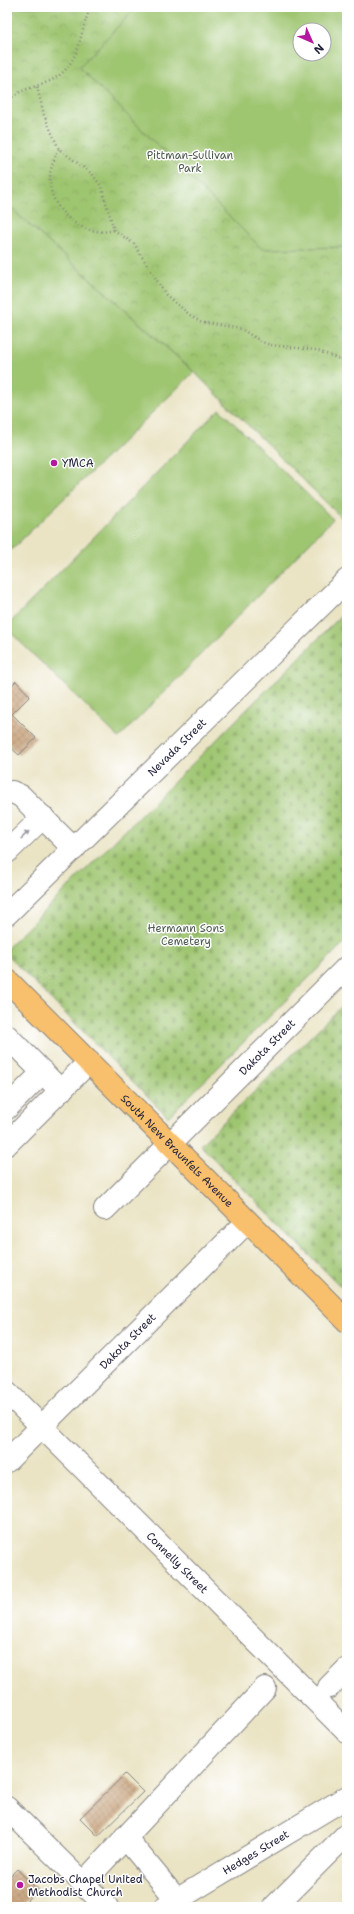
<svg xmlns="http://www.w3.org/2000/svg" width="354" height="1914" viewBox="0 0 354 1914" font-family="'Shantell Sans',sans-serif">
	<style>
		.cemetery { fill: url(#cemetery-stones); stroke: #607456 }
		.park { fill: url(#park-crowns); stroke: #607456; fill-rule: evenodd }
		.pitch { fill: #9ec570; stroke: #607456; fill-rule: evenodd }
		.building { fill: url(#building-cross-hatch) }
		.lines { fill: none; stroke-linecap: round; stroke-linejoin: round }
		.minor-casing { stroke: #868380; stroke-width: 24 }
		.major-casing { stroke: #868380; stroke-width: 24 }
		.path { stroke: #868380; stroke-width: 2.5; stroke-dasharray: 1 3; stroke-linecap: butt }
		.minor { stroke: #fff; stroke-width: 22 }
		.major { stroke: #f8bf6c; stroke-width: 22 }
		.oneway { fill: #9c9ca7 }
		.poi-dot { fill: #b5179e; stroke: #fff; stroke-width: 1.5 }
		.labels { text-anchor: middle; stroke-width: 3; stroke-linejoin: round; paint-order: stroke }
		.park-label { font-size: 11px; fill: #4d5b4e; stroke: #fff }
		.poi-label { font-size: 11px; fill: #22223b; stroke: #fff; text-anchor: start }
		.street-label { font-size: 11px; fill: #22223b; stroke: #fff }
	</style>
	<defs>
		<pattern id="cemetery-stones" width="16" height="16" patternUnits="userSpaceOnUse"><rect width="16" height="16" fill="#9ec570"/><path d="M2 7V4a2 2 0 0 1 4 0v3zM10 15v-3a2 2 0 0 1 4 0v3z" fill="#88a962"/></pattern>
		<pattern id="park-crowns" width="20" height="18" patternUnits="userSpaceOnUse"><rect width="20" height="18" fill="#9ec570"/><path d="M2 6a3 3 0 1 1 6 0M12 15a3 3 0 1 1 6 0" fill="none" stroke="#88a962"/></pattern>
		<pattern id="building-cross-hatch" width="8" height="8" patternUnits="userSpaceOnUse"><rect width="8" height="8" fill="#c69f76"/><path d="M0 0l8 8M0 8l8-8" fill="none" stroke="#a08162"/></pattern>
	</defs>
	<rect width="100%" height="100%" fill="#fff"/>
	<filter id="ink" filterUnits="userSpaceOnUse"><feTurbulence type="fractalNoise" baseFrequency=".025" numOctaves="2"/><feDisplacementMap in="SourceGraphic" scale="8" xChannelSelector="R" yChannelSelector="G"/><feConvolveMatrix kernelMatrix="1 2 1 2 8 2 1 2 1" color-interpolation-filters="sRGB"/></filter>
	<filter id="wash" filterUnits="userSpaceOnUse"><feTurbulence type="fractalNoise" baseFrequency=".012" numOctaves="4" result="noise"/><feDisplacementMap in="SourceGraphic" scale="16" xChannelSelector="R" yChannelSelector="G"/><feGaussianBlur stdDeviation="0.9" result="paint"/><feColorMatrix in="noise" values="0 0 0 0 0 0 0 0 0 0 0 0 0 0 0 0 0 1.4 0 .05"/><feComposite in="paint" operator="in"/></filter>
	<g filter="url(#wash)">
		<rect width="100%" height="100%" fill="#eae4c5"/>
		<path class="cemetery" d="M347,610v330l-179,177 -161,-162v-7z
			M347,1001v292l-147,-148z"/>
		<path class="park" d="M7,7h340v516l-153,-151 -187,-167zM300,30h24v24h-24z"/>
		<path class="pitch" d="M137,7h210v240l-85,2 -183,-182zM300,30h24v24h-24z
			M7,205l187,167 -187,182z
			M219,409l114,110 -214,219 -112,-109v-3z"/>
		<g id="blocks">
			<path class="building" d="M16,681l14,15 -18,18 24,24 -17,17 -12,-11v-54z
				M125,1774l18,18 -45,44 -18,-18z
				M17,1869l21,21 -17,17h-14v-28z"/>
		</g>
	</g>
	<g filter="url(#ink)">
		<use href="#blocks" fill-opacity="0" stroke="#868380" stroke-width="1"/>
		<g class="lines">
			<defs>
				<g id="minor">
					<path d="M7,793l5,-1 9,4 53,53"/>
					<path d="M7,852l36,-35"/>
					<path id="s1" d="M7,914l340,-334"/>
					<path d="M7,1036l54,55"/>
					<path d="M7,1108l36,-36"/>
					<path d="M7,1144l82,-82"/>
					<path id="s2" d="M105,1209l242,-242"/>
					<path id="s3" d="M7,1392l340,340"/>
					<path id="s4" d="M7,1461l240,-239"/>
					<path d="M329,1687l18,-18"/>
					<path d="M7,1808l100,99"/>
					<path d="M125,1837l52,63"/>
					<path d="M84,1882l181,-194"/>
					<path id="s5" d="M165,1907l182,-110"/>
					<path d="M274,1907l73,-73"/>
				</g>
				<g id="major">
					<path id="s6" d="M7,980l340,341"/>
				</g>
			</defs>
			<use href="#minor" class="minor-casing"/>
			<use href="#major" class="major-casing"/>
			<path class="path" d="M37,87l7,28 15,34 33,25 9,12 13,44 20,14 32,51 24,20 12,7 39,7 21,13 9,3 45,5 31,12
				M7,103c11,-17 38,-15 54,-29 20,-17 19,-45 30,-67
				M59,149c-6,11 -10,22 -9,35 3,30 35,54 64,46"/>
			<use href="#minor" class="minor"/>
			<use href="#major" class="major"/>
		</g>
		<defs><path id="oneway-solid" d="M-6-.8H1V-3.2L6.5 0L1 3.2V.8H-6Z"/></defs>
		<use class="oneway" href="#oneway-solid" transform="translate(25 835) rotate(-44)"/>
	</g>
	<g class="poi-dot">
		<circle cx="54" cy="463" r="4"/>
		<circle cx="20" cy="1885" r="4"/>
	</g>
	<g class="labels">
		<g class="park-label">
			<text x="190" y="159">Pittman-Sullivan<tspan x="190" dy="13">Park</tspan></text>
			<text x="186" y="932">Hermann Sons<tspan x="186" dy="13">Cemetery</tspan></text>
		</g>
		<g class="poi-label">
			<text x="62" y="467">YMCA</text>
			<text x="28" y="1883">Jacobs Chapel United<tspan x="28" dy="13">Methodist Church</tspan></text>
		</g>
		<g class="street-label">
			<text dy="4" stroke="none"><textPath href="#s1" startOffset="238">Nevada Street</textPath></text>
			<text dy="4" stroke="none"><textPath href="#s2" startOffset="229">Dakota Street</textPath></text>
			<text dy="4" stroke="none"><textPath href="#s6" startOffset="241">South New Braunfels Avenue</textPath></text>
			<text dy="4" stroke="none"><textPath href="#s4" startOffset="170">Dakota Street</textPath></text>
			<text dy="4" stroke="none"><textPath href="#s3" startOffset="241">Connelly Street</textPath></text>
			<text dy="4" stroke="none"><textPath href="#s5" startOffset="106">Hedges Street</textPath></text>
		</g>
	</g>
	<rect width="354" height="1914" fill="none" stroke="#fff" stroke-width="24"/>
	<g transform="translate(312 42) rotate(135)"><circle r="19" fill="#ffffff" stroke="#a7a7b1"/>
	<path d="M0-3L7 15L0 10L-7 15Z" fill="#b5179e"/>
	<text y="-6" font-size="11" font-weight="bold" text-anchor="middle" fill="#22223b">N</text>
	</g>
</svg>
